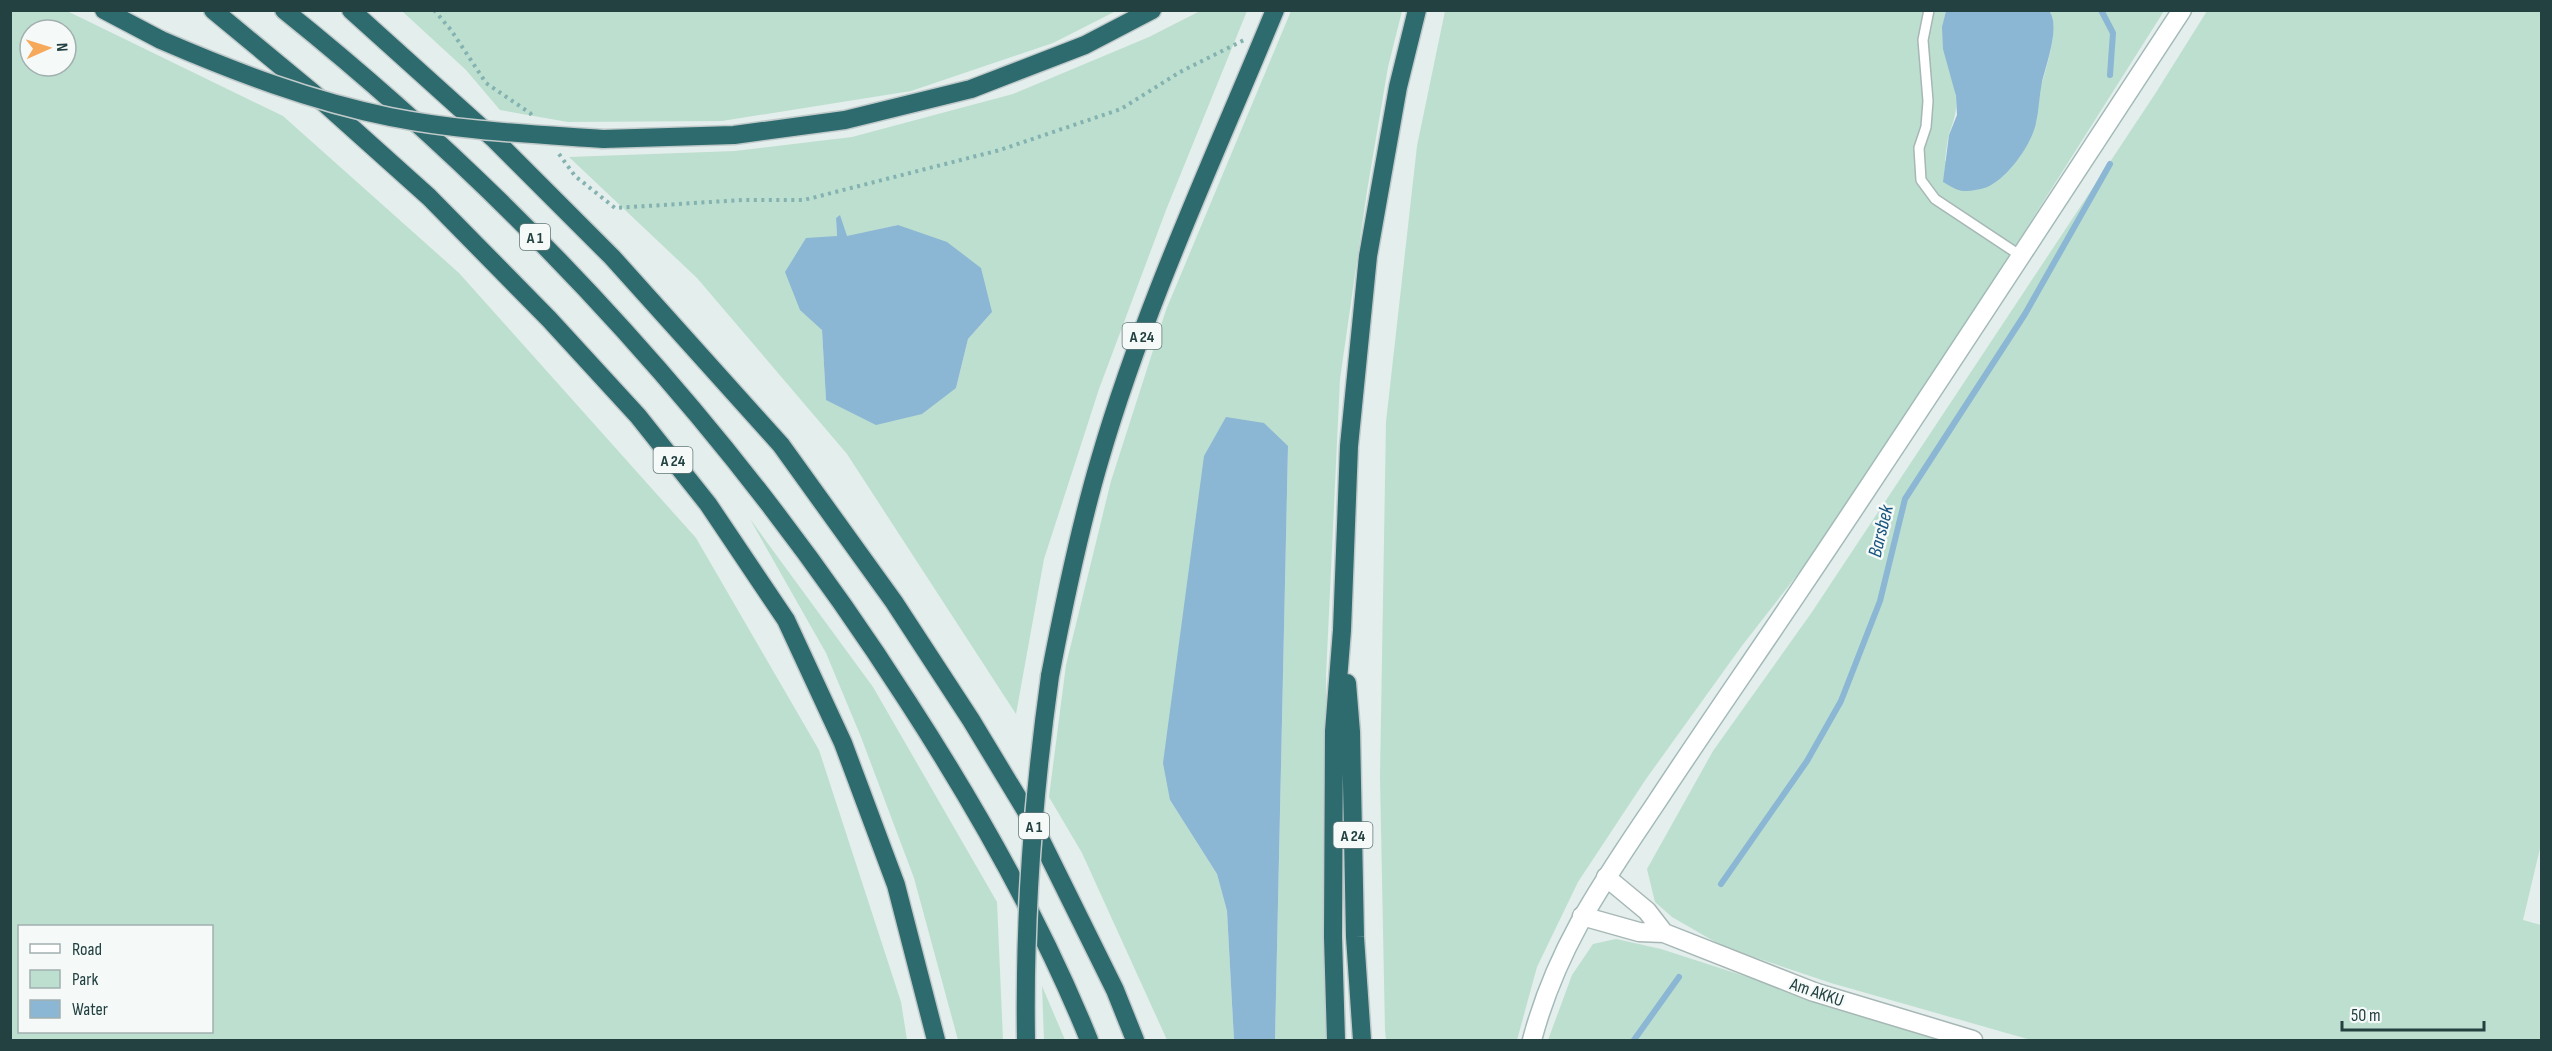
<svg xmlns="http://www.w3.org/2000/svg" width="2552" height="1051" viewBox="0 0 2552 1051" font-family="'Sofia Sans Condensed',sans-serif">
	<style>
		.green { fill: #bddfcf; fill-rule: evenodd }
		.water { fill: #8bb6d4 }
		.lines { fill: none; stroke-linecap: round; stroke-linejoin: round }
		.stream { stroke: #8bb6d4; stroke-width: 6 }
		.service-casing { stroke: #a6b7b5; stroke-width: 12 }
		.tertiary-casing { stroke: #a6b7b5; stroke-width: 21 }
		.secondary-casing { stroke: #a2bab8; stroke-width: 21 }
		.motorway-casing { stroke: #c1caca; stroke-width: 21 }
		.path { stroke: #84b2b0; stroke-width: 4; stroke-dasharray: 3 4.5; stroke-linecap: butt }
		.service { stroke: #fff; stroke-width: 9 }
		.tertiary { stroke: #fff; stroke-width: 18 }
		.secondary { stroke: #fff; stroke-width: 18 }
		.motorway { stroke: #2d6b6e; stroke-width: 18 }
		.motorway-bridge-casing { stroke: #c1caca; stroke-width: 21; stroke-linecap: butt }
		.motorway-bridge { stroke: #2d6b6e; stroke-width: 18 }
		.labels { text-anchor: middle; stroke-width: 5; stroke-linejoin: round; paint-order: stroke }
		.shield { fill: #f5faf9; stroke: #627878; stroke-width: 1.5 }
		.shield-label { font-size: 16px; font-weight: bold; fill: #234140 }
		.street-label { font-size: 18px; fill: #234140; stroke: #f5faf9 }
		.water-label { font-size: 20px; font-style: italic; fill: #1a557f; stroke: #f5faf9 }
	</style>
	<rect width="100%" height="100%" fill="#e4eeec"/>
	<path class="green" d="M10,11h57l216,105 176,157 237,265 123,212 82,252 6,38h-896zM30,30h36v36h-36zM20,926h192v106h-192z
		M402,11h714l-63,32 -142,48 -189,30 -154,1 -68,-12 -34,-40z
		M1200,11h47l-81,199 -67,179 -55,170 -28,155 -169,-260 -150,-176 -128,-121 166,-6 117,-14 161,-43 136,-57zM840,216l6,21 52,-12 94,87 -24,27 -12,49 -130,12 -4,-70 15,-93 -1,-19z
		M1291,11h111l-14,56 -21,124 -27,188 -14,297 4,364h-55l13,-593 -118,353 47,74 10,37 7,129h-67l-85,-187 -33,-56 17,-132 45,-184 55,-171z
		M1445,11h501c-9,34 6,54 10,86 1,15 -2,23 -7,37 -2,8 -3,18 -4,27l91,-37c1,-9 1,-19 3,-29 4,-20 23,-68 10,-84h115l-174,275 -167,256 -82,105 -95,132 -68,103 -41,85 -20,73h-131l-1,-10 -5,-253 6,-355 31,-276z
		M2207,11h334l1,829 -19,80 18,5v115h-510l-200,-57 -107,-36 -52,-30 -17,-15 -8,-33 66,-118 99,-139 343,-518z
		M750,519l123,168 124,215 6,138h-45l-44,-162 -53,-141 -35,-84z
		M1616,939l45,10 282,91h-395l24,-65 21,-31z
		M1042,986l23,54h-21z"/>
	<path class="water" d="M2049,11c12,14 -3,54 -7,71 -3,14 -3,28 -6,41 -5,22 -26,51 -45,62 -6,4 -20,6 -27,6 -7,0 -15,-6 -21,-9l6,-47 8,-20 -1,-19 -13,-47 -1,-22 4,-16z
		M840,215l7,21 51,-11 49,17 34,26 11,44 -24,27 -12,49 -34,26 -46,11 -50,-25 -4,-70 -22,-20 -15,-38 21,-34 31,-2 -1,-18z
		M1226,417l38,6 24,23 -13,594h-41l-7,-129 -10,-37 -47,-74 -7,-37 41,-307z"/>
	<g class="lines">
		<path class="stream" d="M2101,10l12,23 -3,42
			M1721,884l86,-123 34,-60 39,-100 25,-102 120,-185 85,-150
			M1634,1040l45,-63"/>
		<defs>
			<path id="service" d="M1929,10l-6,30 5,61 -2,26 -7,21 2,32 14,19 86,57"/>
			<path id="tertiary" d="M1606,877l41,34 17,22
				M1582,916l57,16 25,1 150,59 159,48"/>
			<path id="secondary" d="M1532,1040c25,-94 71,-158 124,-237 46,-70 94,-139 141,-209 130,-193 257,-389 385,-584"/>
			<path id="motorway" d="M104,10l57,30
				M213,10l99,82 117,105 120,122 89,97 70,88 78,116 57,123 53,142 40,155
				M284,10c243,195 456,429 624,692 70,108 133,219 181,338
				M351,10l142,128 119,119 169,188 113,157 77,118 58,96 86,174 20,50
				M603,139l131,-4 111,-15 126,-31 114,-44 67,-35
				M1050,676c14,-73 29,-146 50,-217 45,-154 114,-301 175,-449
				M1347,683l4,49 4,205 7,103
				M1336,1040l-3,-103 1,-206 8,-101 7,-184 19,-190 30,-169 19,-77"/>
		</defs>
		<use href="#service" class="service-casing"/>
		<use href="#tertiary" class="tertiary-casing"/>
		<use href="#secondary" class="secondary-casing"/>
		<use href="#motorway" class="motorway-casing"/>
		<path class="path" d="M434,10l17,20 35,53 44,30 4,5
			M559,154l16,22 40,32 127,-8h62l196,-50 121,-41 59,-37 64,-32"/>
		<use href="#service" class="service"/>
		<use href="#tertiary" class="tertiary"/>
		<use href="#secondary" class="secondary"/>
		<use href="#motorway" class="motorway"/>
		<defs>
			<path id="motorway-bridge" d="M161,40c74,32 150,61 229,77 70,14 142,17 213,22
				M1026,1040c-2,-122 7,-243 24,-364"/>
		</defs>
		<use href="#motorway-bridge" class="motorway-bridge-casing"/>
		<use href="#motorway-bridge" class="motorway-bridge"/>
	</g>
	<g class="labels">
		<g class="shield">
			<rect x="520" y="224" width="30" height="26" rx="4.5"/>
			<rect x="1122.5" y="323" width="39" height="26" rx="4.5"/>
			<rect x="653.5" y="447" width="39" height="26" rx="4.5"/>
			<rect x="1019" y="813" width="30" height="26" rx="4.5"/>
			<rect x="1333.5" y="822" width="39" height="26" rx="4.5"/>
		</g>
		<g class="shield-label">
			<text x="535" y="243">A 1</text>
			<text x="1142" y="342">A 24</text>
			<text x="673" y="466">A 24</text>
			<text x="1034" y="832">A 1</text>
			<text x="1353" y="841">A 24</text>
		</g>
		<g class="street-label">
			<text transform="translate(1817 992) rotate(19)" y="6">Am AKKU</text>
		</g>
		<g class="water-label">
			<text transform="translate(1880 531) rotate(-76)" y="7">Barsbek</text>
		</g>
	</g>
	<rect width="2552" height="1051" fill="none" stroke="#234140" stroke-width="24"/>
	<rect x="18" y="925" width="195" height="108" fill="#f5faf9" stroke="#a1b0af" stroke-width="1.5"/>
	<rect x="30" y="944" width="30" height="9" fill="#ffffff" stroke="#a1b0af" stroke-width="1.5"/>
	<text x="72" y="955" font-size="18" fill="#234140">Road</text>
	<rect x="30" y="970" width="30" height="18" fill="#bddfcf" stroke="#a1b0af" stroke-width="1.5"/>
	<text x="72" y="985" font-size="18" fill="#234140">Park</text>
	<rect x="30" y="1000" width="30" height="18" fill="#8bb6d4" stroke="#a1b0af" stroke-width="1.5"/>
	<text x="72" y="1015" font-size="18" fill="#234140">Water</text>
	<g transform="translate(48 48) rotate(87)"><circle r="28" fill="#f5faf9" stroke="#a1b0af" stroke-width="1.5"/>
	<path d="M0-4.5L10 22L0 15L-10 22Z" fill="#f6a85b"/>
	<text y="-9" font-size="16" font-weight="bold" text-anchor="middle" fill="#234140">N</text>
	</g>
	<path d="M2342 1021v9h142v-9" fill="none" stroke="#234140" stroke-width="3"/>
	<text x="2351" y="1021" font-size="18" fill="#234140" stroke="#f5faf9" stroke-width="4.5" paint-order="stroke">50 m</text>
</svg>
